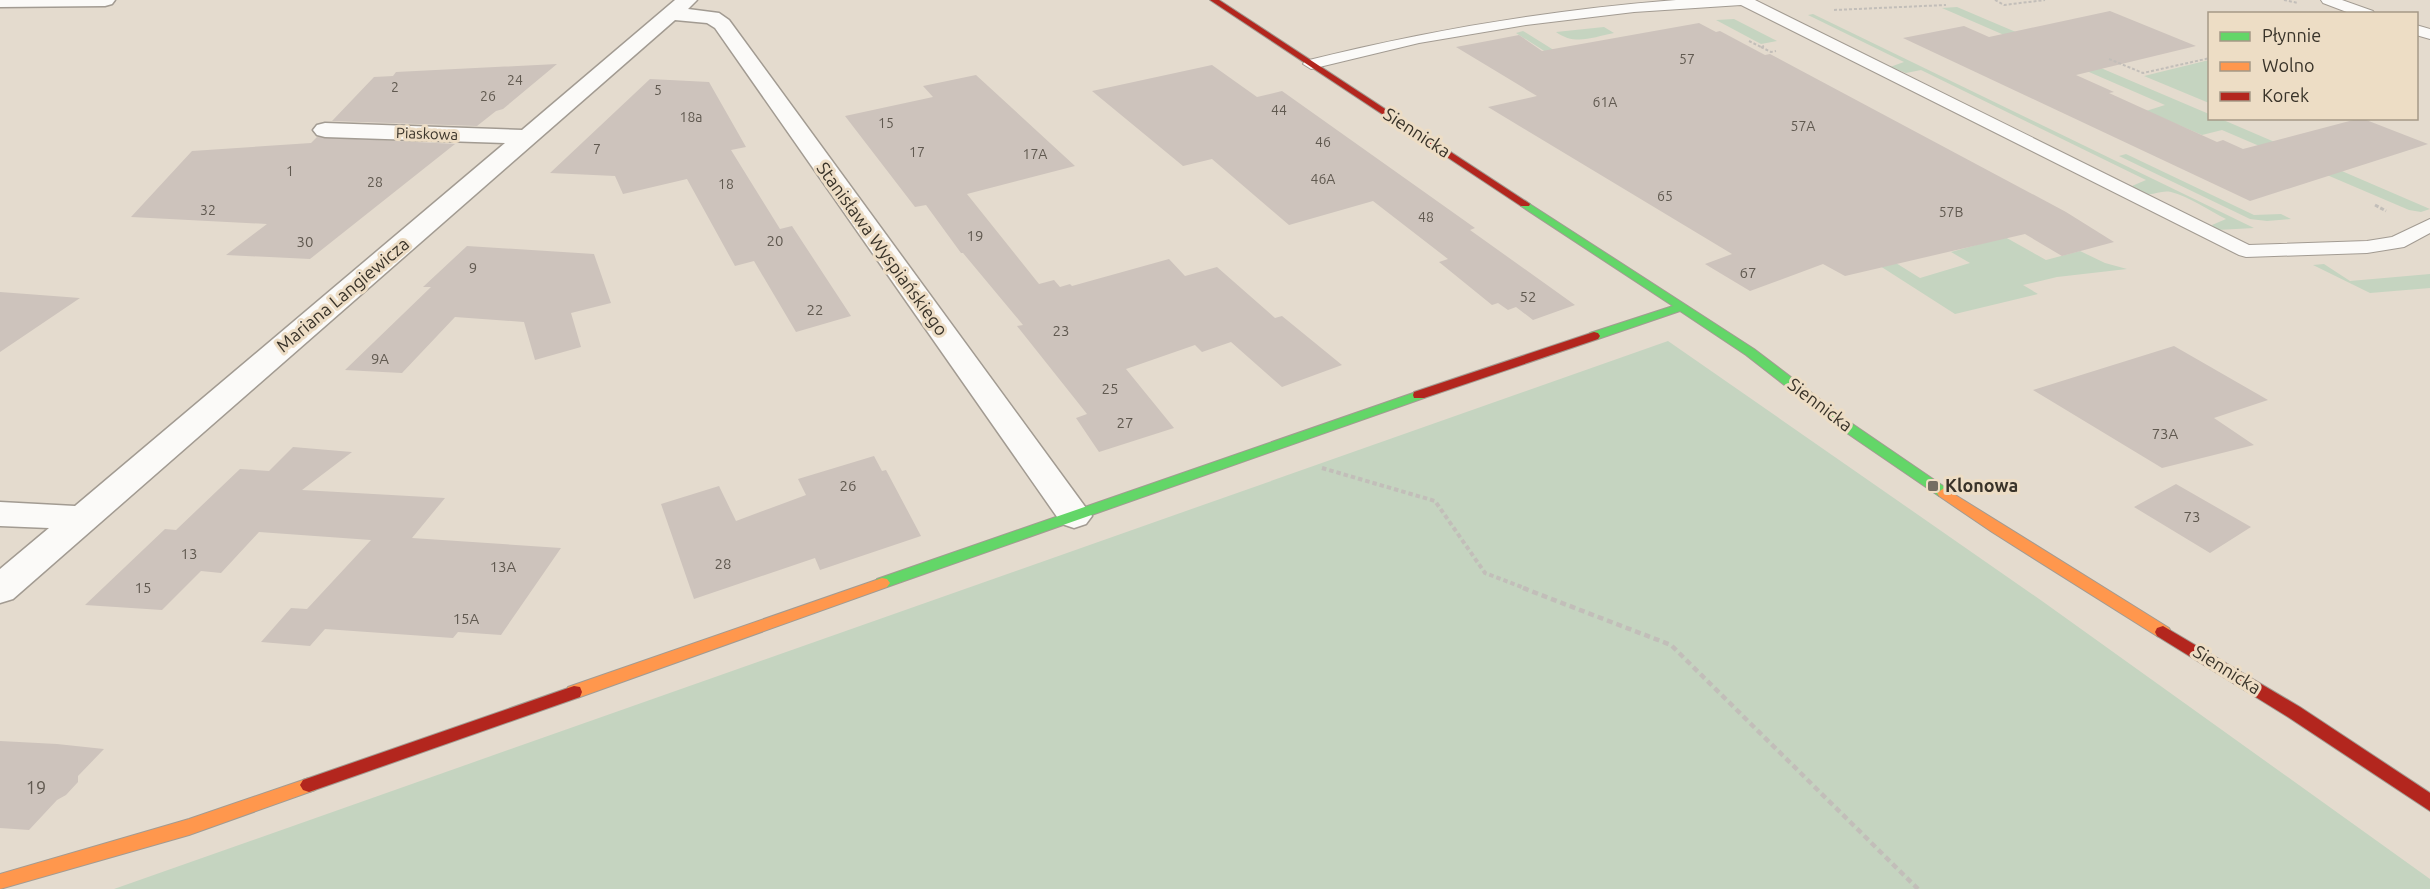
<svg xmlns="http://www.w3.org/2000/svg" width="2430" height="889" viewBox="0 0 2430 889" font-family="Ubuntu,sans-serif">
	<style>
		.green { fill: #c5d4c0 }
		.building { fill: #cdc3bc }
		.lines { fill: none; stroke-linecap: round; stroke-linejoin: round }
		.lane-casing { stroke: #a29b92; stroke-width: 2 }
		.street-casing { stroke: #a29b92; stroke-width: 3 }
		.fast-casing { stroke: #a29b92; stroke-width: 2 }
		.slow-casing { stroke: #a29b92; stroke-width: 2 }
		.jam-casing { stroke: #a29b92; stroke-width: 2 }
		.path-far3 { stroke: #c2beb9; stroke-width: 2; stroke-dasharray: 3 2; stroke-linecap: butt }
		.path-far2 { stroke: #c2beb9; stroke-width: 3; stroke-dasharray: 4 2; stroke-linecap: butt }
		.path-far1 { stroke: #c2beb9; stroke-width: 4; stroke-dasharray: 4.5 3; stroke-linecap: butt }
		.path { stroke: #c2beb9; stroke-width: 4.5; stroke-dasharray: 6 4; stroke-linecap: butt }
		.lane { fill: #fbfaf8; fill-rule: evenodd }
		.street { fill: #fbfaf8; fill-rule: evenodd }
		.fast { fill: #63d668; fill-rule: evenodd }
		.slow { fill: #ff974d; fill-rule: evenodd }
		.jam { fill: #b3261e; fill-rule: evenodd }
		.poi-dot { fill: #756e63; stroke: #edddc5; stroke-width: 2 }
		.labels { text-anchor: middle; stroke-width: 6; stroke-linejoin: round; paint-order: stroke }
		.far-number-label { font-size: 14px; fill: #605950 }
		.far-street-label { font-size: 15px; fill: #393329; stroke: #edddc5 }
		.number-label { font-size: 15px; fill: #605950 }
		.street-label { font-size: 18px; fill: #393329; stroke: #edddc5 }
		.poi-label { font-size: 18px; font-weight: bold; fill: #393329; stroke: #edddc5; text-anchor: start }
		.near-number-label { font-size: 18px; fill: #605950 }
	</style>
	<rect width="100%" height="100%" fill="#e4dbce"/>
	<path class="green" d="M1957,7l252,107 1,4 11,1 209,90 -9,3 -12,-2 -187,-80 -20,5 -56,-24 19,-6 -223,-97z
		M1813,14l441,214 -37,2 -5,-5 14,-6c-16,-8 -38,-23 -55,-27 -15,-3 -21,10 -39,-6l14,-6 -225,-110 -15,3 -16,-6 14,-5 -96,-47z
		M1734,19l43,22 -16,3 -45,-24z
		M1604,27l10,6c-21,4 -39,13 -58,-1z
		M1523,31l397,247 50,-15 -19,-11 54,-15 41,23 34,-9 25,12 22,6 -70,8 -34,8 15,9 -83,20 -439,-281z
		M2209,60v43l-65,-27z
		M2126,154l128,61 27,-1 10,5 -24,2 -17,-2 -131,-63z
		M2324,264l26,17 80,-7v14l-60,5 -57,-28z
		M1668,341l374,260 388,278v10h-2316z"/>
	<path class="building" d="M2110,11l86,35 -120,29 38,17 -5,1 108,49 6,-2 20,9 118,-31 67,26 -178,57 -347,-163 61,-12 25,11z
		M1699,23l17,9 4,-1 45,24 5,-1 296,158 48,30 -52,14 -37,-22 -180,42 -22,-12 -73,27 -45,-27 27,-10 -244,-147 49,-11 -81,-49 63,-12 23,16z
		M557,64l-54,45 -7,2 -19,15 -145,-5 42,-44 19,-1 3,-4z
		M1212,65l45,32 25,-6 193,137 -5,2 105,75 -42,15 -17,-13 -8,3 -10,-7 -6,2 -53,-43 9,-3 -75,-58 -84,24 -77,-66 -29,7 -91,-75z
		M976,75l99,91 -108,28 72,90 15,-4 6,7 10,-3 2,2 97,-27 16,17 32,-9 58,51 7,-2 60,49 -60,22 -51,-45 -29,10 -7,-7 -69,24 48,59 -75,24 -23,-34 11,-4 -70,-88 6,-1 -60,-72h-2l-35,-48 -11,2 -70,-91 88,-19 -10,-11z
		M650,79l59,3 37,65 -15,3 49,79 12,-3 59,90 -55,16 -42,-71 -19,5 -48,-87 -64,15 -8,-18 -65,-3z
		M317,137l138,7 -145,115 -84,-4 41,-31 -136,-7 61,-66 119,-8z
		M467,246l127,8 17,49 -40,10 10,34 -46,13 -11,-38 -69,-5 -53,56 -57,-3 86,-83h-8z
		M0,292l80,6 -80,54z
		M2174,346l94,54 -54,18 40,27 -92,23 -129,-78z
		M293,447l59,5 -50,38 143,8 -33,40 149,10 -60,87 -43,-3 -5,6 -128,-9 -15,17 -49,-4 30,-34 16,1 64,-69 -112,-8 -38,41 -20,-2 -39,39 -77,-5 80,-76 11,1 64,-61 29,2z
		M874,456l8,15 4,-1 35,66 -101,34 -5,-12 -121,41 -33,-95 58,-18 17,35 70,-26 -8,-16z
		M2176,484l75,43 -41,26 -76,-46z
		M0,741l57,3 47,5 -26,27v6l-12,13 -9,5 -28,30 -29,-2z"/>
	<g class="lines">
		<defs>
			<path id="lane" d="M1676,0h79l494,245 118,-4 25,-4 38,-18v14l-26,14 -37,6 -121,4 -7,-2 -498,-250 -107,7 -108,13 -107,18 -108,26 -8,-5 2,-3c123,-31 245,-51 371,-61z
				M2321,0h21l31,11 2,3h-23l-29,-11z
				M2416,25l14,4v10l-14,-4z"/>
			<path id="street" d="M0,0h115l-3,4 -7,2 -105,1z
				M675,0h22l-9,9 31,4 10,7 357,488 6,8 -6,8 -12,4 -12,-4 -347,-496 -8,-5 -32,-3 -662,579 -13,4v-34l49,-41 -49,-2v-24l75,4 430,-363 -180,-6 -8,-2 -4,-5 4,-5 8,-2 197,7z"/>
			<path id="fast" d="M1525,201l229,148 97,74 98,67 2,3 -2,3h-10l-98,-67 -95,-74 -66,-44 -82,28h-8l-2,-3 2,-3 83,-27 -152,-100 -1,-2z
				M1419,391l5,1 1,3 -1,3 -537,189h-10l-3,-4 3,-4z"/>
			<path id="slow" d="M1944,488l225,140 2,4 -2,4 -6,2 -6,-2 -165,-104 -53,-36 -2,-3z
				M882,578l5,1 3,4 -3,4 -307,110 -6,1 -6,-1 -2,-5 2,-5z
				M309,778l6,2 3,5 -3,5 -126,45 -189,54v-15l189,-55z"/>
			<path id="jam" d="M1210,0h9l311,204 -1,2h-8z
				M1594,332l4,1 2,3 -2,3 -174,59h-10l-1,-3 1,-3z
				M2163,626l137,81 130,86v18l-142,-94 -131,-81 -2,-4 2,-4z
				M574,686l6,1 2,5 -2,5 -271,95 -6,-2 -3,-5 3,-5z"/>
		</defs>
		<use href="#lane" class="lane-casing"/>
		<use href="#street" class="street-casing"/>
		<use href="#fast" class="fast-casing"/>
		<use href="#slow" class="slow-casing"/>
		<use href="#jam" class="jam-casing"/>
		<path class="path-far3" d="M1995,0l9,5 41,-5
			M2284,0l14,3
			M1834,10l112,-5
			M1749,41l12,6 3,-1
			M1761,47l10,5 5,-1
			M2109,59l34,14 67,-15"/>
		<path class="path-far2" d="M2375,205l11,6"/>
		<path class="path-far1" d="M1322,468l113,33 50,72 42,16"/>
		<path class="path" d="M1523,588l148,57 247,244"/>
		<use href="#lane" class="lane"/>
		<use href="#street" class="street"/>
		<use href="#fast" class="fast"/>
		<use href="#slow" class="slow"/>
		<use href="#jam" class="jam"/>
	</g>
	<rect class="poi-dot" x="1927" y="480" width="12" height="12" rx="3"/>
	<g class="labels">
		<g class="far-number-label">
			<text x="1687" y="64">57</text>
			<text x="515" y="85">24</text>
			<text x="395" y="92">2</text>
			<text x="658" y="95">5</text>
			<text x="488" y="101">26</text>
			<text x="1605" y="107">61A</text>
			<text x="1279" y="115">44</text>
			<text x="691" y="122">18a</text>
			<text x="886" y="128">15</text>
			<text x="1803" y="131">57A</text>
			<text x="1323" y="147">46</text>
			<text x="597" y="154">7</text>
			<text x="917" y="157">17</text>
			<text x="1035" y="159">17A</text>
			<text x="290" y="176">1</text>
			<text x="1323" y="184">46A</text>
			<text x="375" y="187">28</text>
			<text x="726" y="189">18</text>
			<text x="1665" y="201">65</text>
			<text x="208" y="215">32</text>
			<text x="1951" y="217">57B</text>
			<text x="1426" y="222">48</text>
		</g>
		<g class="far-street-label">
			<text transform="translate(427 134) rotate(2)" y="5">Piaskowa</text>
		</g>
		<g class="number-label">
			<text x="975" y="241">19</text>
			<text x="775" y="246">20</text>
			<text x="305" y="247">30</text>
			<text x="473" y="273">9</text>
			<text x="1748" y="278">67</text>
			<text x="1528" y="302">52</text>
			<text x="815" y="315">22</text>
			<text x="1061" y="336">23</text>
			<text x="380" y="364">9A</text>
			<text x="1110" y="394">25</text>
			<text x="1125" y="428">27</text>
			<text x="2165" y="439">73A</text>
			<text x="848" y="491">26</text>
			<text x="2192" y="522">73</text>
			<text x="189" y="559">13</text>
			<text x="723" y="569">28</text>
			<text x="503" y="572">13A</text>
			<text x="143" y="593">15</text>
			<text x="466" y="624">15A</text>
		</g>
		<g class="street-label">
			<text transform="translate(1417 133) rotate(33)" y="6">Siennicka</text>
			<text transform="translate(882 249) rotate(54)" y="6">Stanisława Wyspiańskiego</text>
			<text transform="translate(343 295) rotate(-40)" y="6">Mariana Langiewicza</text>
			<text transform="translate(1820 405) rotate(37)" y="6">Siennicka</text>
			<text transform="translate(2227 670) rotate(32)" y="6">Siennicka</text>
		</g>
		<g class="poi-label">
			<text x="1945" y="492">Klonowa</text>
		</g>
		<g class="near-number-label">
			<text x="36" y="794">19</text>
		</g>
	</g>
	<rect x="2208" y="12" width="210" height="108" fill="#edddc5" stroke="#a59987" stroke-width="1.5"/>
	<rect x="2220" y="32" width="30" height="9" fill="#63d668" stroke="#a59987" stroke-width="1.5"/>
	<text x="2262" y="42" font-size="18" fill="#393329">Płynnie</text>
	<rect x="2220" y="62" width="30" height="9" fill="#ff974d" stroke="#a59987" stroke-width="1.5"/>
	<text x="2262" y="72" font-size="18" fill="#393329">Wolno</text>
	<rect x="2220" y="92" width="30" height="9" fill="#b3261e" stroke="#a59987" stroke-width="1.5"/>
	<text x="2262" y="102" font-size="18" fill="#393329">Korek</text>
</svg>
